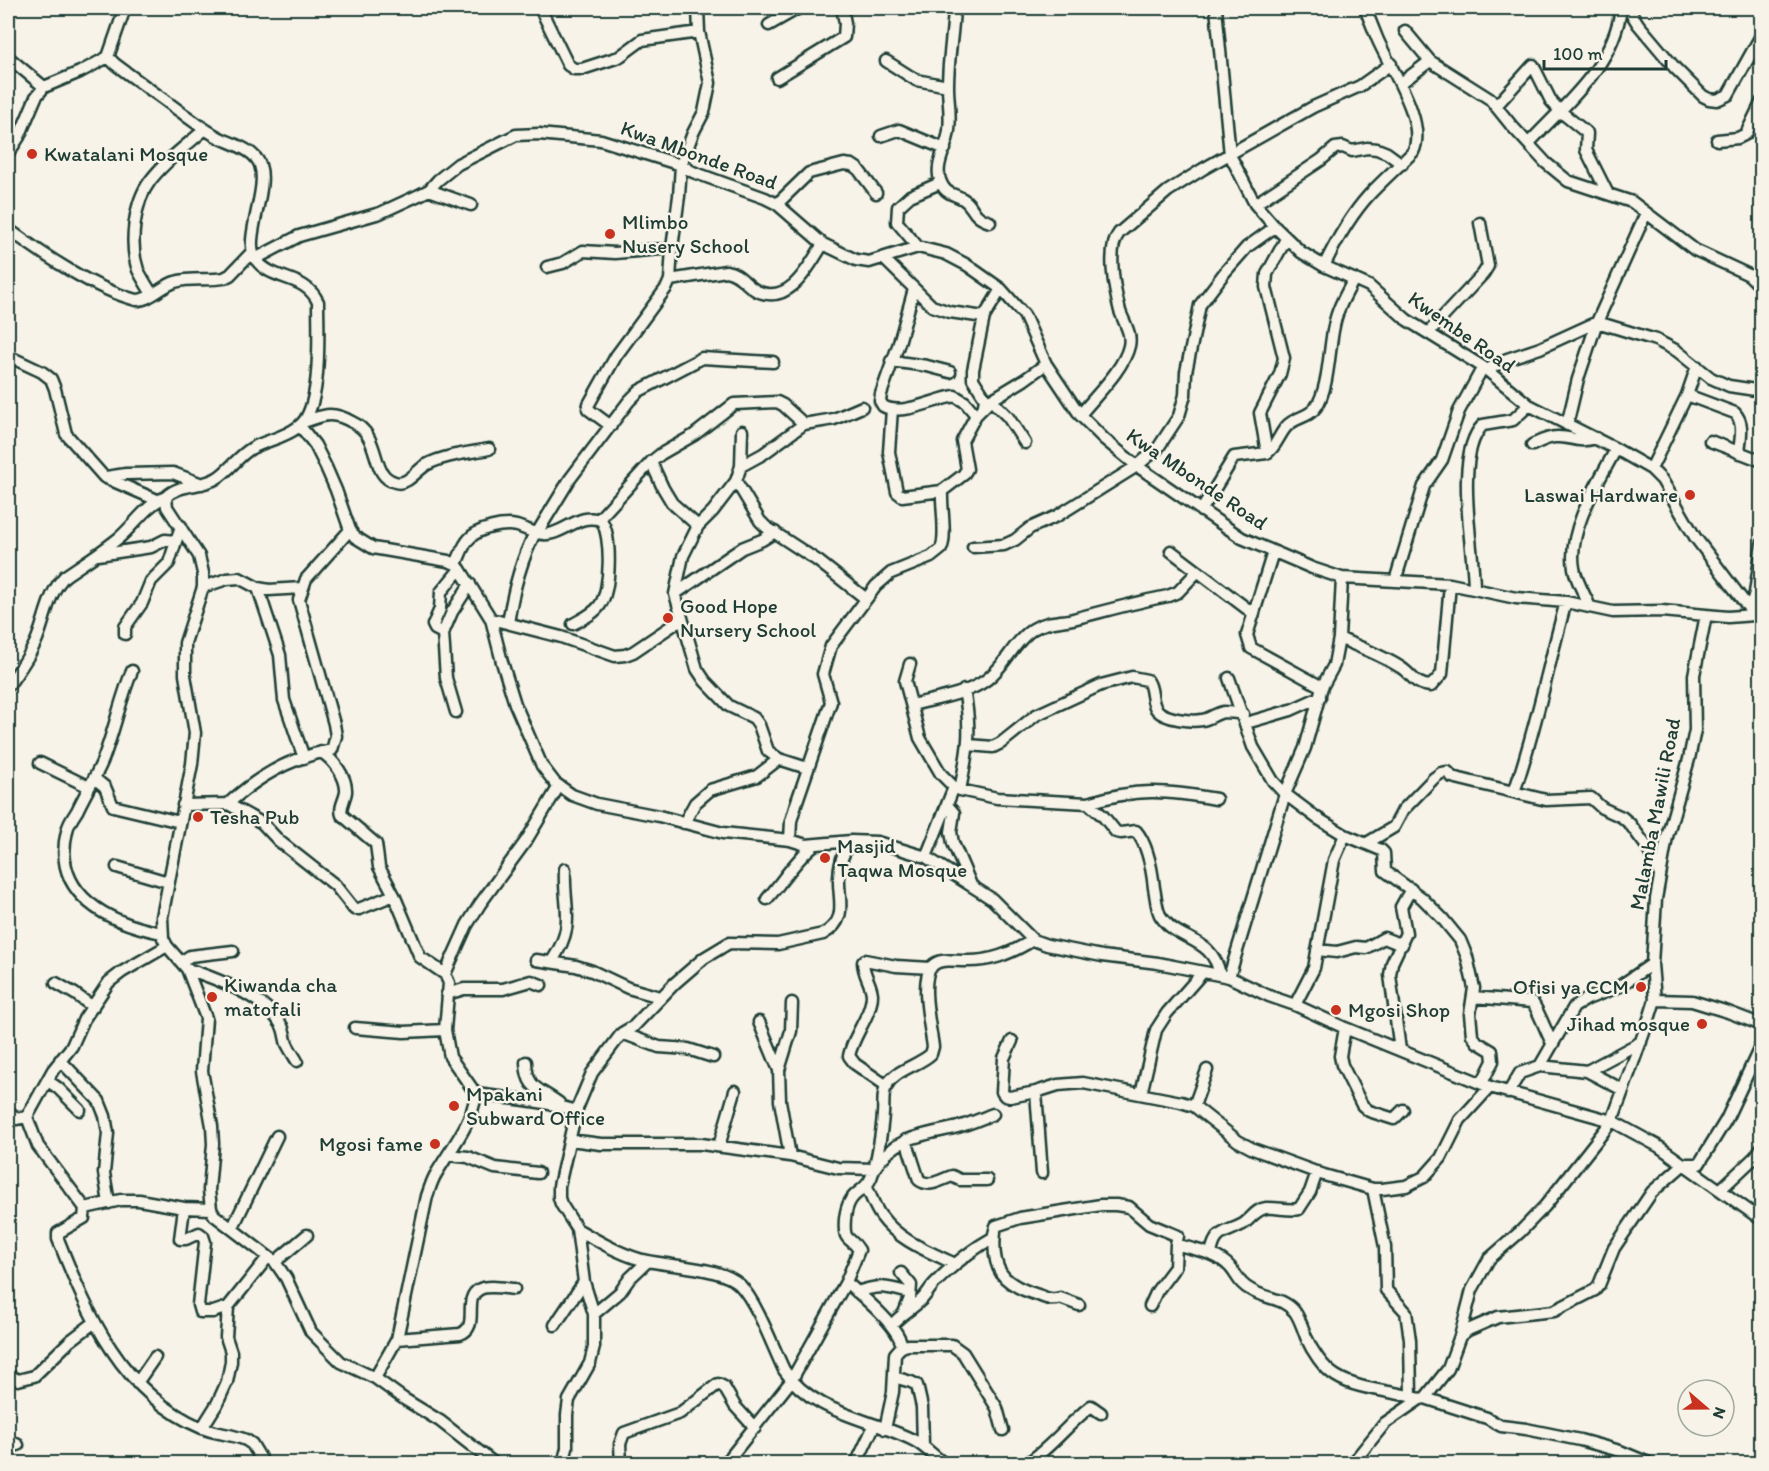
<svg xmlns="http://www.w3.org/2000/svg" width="1769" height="1471" viewBox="0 0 1769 1471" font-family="Itim,sans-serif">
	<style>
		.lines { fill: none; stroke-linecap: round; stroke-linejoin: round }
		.minor-casing { stroke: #1f3d34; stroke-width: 15 }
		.minor { stroke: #f7f3e8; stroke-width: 10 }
		.poi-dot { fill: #c8321e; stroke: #f7f3e8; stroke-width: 2 }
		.labels { text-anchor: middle; stroke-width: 5; stroke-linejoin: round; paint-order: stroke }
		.poi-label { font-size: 21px; fill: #1f3d34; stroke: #f7f3e8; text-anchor: start }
		.street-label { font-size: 21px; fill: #1f3d34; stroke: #f7f3e8 }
	</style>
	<rect width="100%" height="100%" fill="#f7f3e8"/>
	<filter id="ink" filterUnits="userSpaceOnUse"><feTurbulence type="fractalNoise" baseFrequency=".0167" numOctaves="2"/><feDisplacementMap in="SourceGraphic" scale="12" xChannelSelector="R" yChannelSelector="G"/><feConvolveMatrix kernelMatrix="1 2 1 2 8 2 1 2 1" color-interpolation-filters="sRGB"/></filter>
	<g filter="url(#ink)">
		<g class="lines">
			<defs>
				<path id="minor" d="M125,8l-17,49 7,7c21,16 42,30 63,46 14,10 26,20 42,28 13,6 35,12 40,27 9,25 -18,76 -4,95 17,22 49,14 62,42 0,29 5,108 -20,125 -14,11 -31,13 -46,21 -14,8 -22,22 -35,30 -16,10 -38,5 -51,19l1,10 32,49 4,17v14l-18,56v32l10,58 -3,31 -30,153 1,21 4,8 20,23 19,49 -4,53 10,55 1,18 -4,46 2,19 3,6 61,47 11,16 25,54 30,30 34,16 29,21 36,22 55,43
					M540,8l28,57 6,4h8l37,-12 23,-17 57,-8
					M954,8c-1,26 -6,51 -6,78 0,17 4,33 0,50 -3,14 -13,30 -8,44 5,15 13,13 23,19 12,7 7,17 27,23
					M1216,8l14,147 25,49 20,23 26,25 23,14 45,20 38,34 76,47 46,38 87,44 35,20 11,11 33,57 59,78
					M1628,8l10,16 37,44 28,28 6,3 8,1 11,-5 34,-61
					M769,25l30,-17
					M1405,31l25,30 60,38 21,26 35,38 22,18 64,21 63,48 54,25 13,13
					M8,57l36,30
					M886,61l30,19 32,6
					M777,78l67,-41 1,-14 -3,-15
					M1401,83l29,-22
					M1496,106l37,-41 18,36 10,11 26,21 -1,17 22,44
					M881,136l18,-6 46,19
					M1717,140l21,-2 8,-4 16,-33
					M1529,143c37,-40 85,-77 92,-135
					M8,154l11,-17 17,-40 8,-10 36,-15 28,-15
					M429,190l42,15
					M777,204l32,-31 35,-9 8,1 6,4 18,24
					M1255,204l66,-44 14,-12 8,-1 9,4 15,-3 10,1 10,4 15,11
					M8,229c36,26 84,59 128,71 13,1 26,-14 39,-18 15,-5 33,-1 49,-4l6,-3 22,-23
					M918,247l-21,-25 1,-15 12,-11 30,-13
					M883,258l49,48 18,6 34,5
					M255,259l44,-23 81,-23 39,-18 10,-5 9,-10 20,-16 58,-29 23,-1 62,6 80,25 12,7 72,26 12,6 46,40 33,16 13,2 49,-15 28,7 21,11 34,24 23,26 22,49 34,51 24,24 33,27 105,72 70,30 30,10 108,6 66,14 50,4 47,10 49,-1 66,6 26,-2 8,2
					M1324,266c12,-25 26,-50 45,-71 14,-15 30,-29 44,-43 15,-30 -24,-85 -36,-114 -4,-10 -8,-20 -12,-30
					M547,267l16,-4 20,-12 32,2 57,-5
					M670,280l56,-9c14,2 19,14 31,20 33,15 52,-25 66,-47
					M914,289l-15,54 -18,51 -1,7 3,5c19,11 51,-7 72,-10l10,6 11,13
					M152,294c-5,-8 -10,-16 -14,-24 -9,-26 -4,-68 12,-89 15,-20 36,-35 54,-51
					M1428,333l55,-59 5,-8 -8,-43
					M8,356l34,16 9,7 4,10 11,45 38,43 53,23
					M891,361l36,5 23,6
					M1487,370l20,-11 33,-11 57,-26 59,18 21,11 34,27 18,8 33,5
					M1687,395l48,18c10,11 5,26 4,40
					M991,400l17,17 17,26
					M984,405l1,-7 -12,-19v-9l11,-53 17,-28
					M892,409l-3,43 8,40 5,4 40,-5
					M1080,415c15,-19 44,-46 49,-69 3,-13 -5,-23 -9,-35 -5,-19 -14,-62 -1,-78l49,-42 35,-22 110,-62 47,-21 31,-22
					M303,422c8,-2 18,-7 27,-7 8,0 15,3 22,7 31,14 17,54 43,60 12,4 21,-11 31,-17 18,-10 43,-12 63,-16
					M1567,425l11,-46 19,-57 49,-109
					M300,426l15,19 11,22 10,23 14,40 5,7 18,11 75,13 8,3 4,5 31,50 11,43 13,42 27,62 13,17 17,12 25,9 62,12 64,17 67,7 16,5 45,-4 26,1 49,15 66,42 41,41 14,5 55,11 56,7 71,14 40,19 26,9 50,23 145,59 122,34 46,25 104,74
					M611,426l-23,-17 1,-5 27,-48 51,-69 3,-7 2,-32 7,-52 2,-31 12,-32 11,-21 6,-29 -11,-51 -1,-24
					M742,431l-1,35 -5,15 -23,30 -15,15 -15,30 -8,38 22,75 8,12 24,25 25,12 5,7 9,26 11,8 28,9
					M1710,441l52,20
					M1532,445c7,-3 16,-8 24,-8 17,-1 20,7 40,1
					M1267,453l-7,-40 20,-39 4,-16 -18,-71 1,-13 19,-35
					M651,462l12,26 9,15 26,23
					M741,466l22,-12 41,-30 30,-5 28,-12
					M1651,469l36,-74 10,-29
					M106,477l20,-3 47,-1 29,11
					M736,481l24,40 6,6 52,34 47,37
					M1201,511l33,-54 33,-4c9,-6 12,-18 19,-26 8,-10 23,-9 30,-20 13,-18 13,-60 18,-81 3,-17 12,-32 20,-47
					M599,519l52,-57 10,-8 33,-19 40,-31 43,-2 6,3 21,19
					M537,533l33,-54 59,-78 10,-10 63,-33 71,4
					M973,547l31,-2 11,-5 15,-12 27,-12 80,-50 21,-18 21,-32 6,-21 1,-23 14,-67 25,-33 22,-25 28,-20
					M1171,551l83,63
					M1273,552l-26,83 4,13 71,39
					M98,555l53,-8 14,-7 11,1
					M456,564c4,-8 7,-19 13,-25 9,-11 35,-16 48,-13 12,4 24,11 36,7 19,-6 27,-19 48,-13 11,15 10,70 -1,85 -6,9 -18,14 -27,19
					M1395,581l29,-95 18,-26 17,-49 24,-44
					M203,587l24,-8 12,-1 19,10 11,2 33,-2
					M258,588l22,67 4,45 20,58
					M1474,588c0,-39 -21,-134 9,-163l30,-5 16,-15
					M675,594l67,-46 20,-8 13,-8
					M1590,607c-5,-12 -14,-26 -16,-39 -7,-38 25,-87 42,-119
					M1750,608l5,-15 7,-49
					M491,619l70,18 54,19 10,-1 8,-3 49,-33
					M508,623c5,-32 12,-61 27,-90
					M443,633l-8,-4 -2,-4 7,-16 1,-17 19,-23
					M125,634v-7l17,-24 9,-22 18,-18 12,-37
					M1339,638c20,9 42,17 61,29 12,7 14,18 31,19l11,-12 8,-90
					M910,664l-5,17 15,57 21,36 13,13 6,3 37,8 91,5 15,13 13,16 5,1 15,-2c12,14 16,38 18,57 2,9 2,19 6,27 17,28 53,20 60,60
					M132,671c-12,29 -18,61 -30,91 -7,16 -17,32 -25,49 -4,6 -9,13 -10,20 -16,64 42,92 95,102
					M1229,678l24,69 20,34 12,13 32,24 28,17 36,15 3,3 1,18 37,27 20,20 18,22 7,17 7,31 -4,26 2,21 5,7 15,9 1,10 -11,22
					M8,686c10,-14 22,-30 29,-47 9,-22 11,-46 28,-63 19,-13 38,-25 55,-39 15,-13 27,-33 46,-40
					M912,705c25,-7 62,-11 81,-31 15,-14 22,-33 40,-45 12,-8 27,-7 40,-10 32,-8 63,-17 95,-23l10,-4 19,-20
					M456,712l-10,-34 -3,-45 9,-21 18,-28
					M1246,723l45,-13 29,-13
					M969,745l24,2 8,-4 35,-28 65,-30 31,-8 15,3c7,8 3,22 10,30 8,9 34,12 45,10 8,-1 14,-7 22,-8 6,0 13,1 19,2
					M321,752c12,7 26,25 25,40 -1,8 -7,15 -4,23l34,29 3,23 15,28
					M40,763l49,24
					M94,778l11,9 8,19 67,16
					M960,790c8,-40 12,-59 4,-100
					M1514,792c22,-62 34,-127 52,-190
					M1088,803c48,-15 78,-13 128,-4
					M228,804c30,-28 64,-47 104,-54l4,-14 -2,-12 -35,-124 7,-21 44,-49
					M183,805l45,-1 34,19 17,18 56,44 19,24h5l35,-14 26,62 25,17 4,9 -4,47 5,27 26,37c-4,30 -25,54 -40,80 -4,6 -6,14 -9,22l-30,143 -22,39
					M947,805l7,8 -3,19 2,11 18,42
					M684,823l11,-20 15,-13 47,-14 22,-17
					M790,840l1,-19 5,-17 35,-102 -8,-28 8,-28 45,-60 15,-13 40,-16 10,-8c6,-12 0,-42 1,-58l21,-16 4,-6 -5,-28 14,-26 15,-15 33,-20 22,-16
					M1367,843l27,-16 9,-17 31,-32 7,-5 7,-1 4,5 94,23 45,-2 11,10 20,9 8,7 17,23 13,28
					M926,857l28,-70
					M117,867l51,15
					M767,899c16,-18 28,-39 47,-54
					M1317,950l20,2 19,-5 10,1 18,-10 18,7
					M536,960l40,6 16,5 36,17 32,9
					M552,961c25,-38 11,-52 13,-92
					M181,962l9,-6 43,-5
					M187,969c31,10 79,28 95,57 3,6 3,13 5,18 3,6 7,12 10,17
					M445,974l22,-49 13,-21 46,-63 33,-55
					M1229,977l56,-183 20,-46 17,-61 12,-22 5,-27 3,-60
					M56,983l19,11 18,13
					M447,994l17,-5h39l28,-8 10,4
					M1473,997l59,5c5,5 15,32 20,41
					M1655,1000l37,1 36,11 34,13
					M1295,1005l19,-37 20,-108 11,-25
					M759,1022l20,48 1,31 10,55
					M355,1028l49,4 41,-2
					M1345,1028l-5,28 2,9 20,40 7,6 25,8 9,-9
					M622,1033l37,14 29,2 25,8
					M1012,1041l-8,17 -2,34 3,4 5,1 26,-5 22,-7 25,-2 98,19 13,4 44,35 15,8 71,26 49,14h9l24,-3 18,-9 17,-19 19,-38 30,-33
					M1400,1050l-10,-75 2,-12 14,-30 -5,-26 10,-18
					M60,1060l39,41 6,15 3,17 -4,40 5,30
					M526,1062c1,28 13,26 33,41
					M1540,1066l34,-59 13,-8 33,-13 32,-22
					M779,1070l12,-39 1,-28
					M1587,1071l54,-29
					M48,1081l10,7 22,22
					M887,1086l-32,-22 -6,-8c4,-21 23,-41 23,-62 -1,-11 -9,-20 -9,-32l2,-2 31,6 35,2
					M1036,1092l6,81
					M1508,1093l12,-20 20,-7 47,5 36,19
					M476,1094c34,5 67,6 100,17
					M1141,1094l15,-64 11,-17 36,-41
					M1194,1106l13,-36
					M8,1110l8,9 11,-2 11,29 47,62 36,-8h18l45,8 27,1
					M27,1117l26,-47 19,-24 12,-27 25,-37 13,-10 45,-26
					M570,1140l31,4h100l89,12 48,12 36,1c20,-31 46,-34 80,-41 13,-3 26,-9 39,-14
					M906,1140l13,40c11,8 21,0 33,-4l8,4h27
					M719,1146l16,-55
					M448,1155l20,2 27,11 43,5
					M866,1186c5,9 8,21 15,30 18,25 47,35 74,48
					M1373,1189l12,58 1,43 20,22 4,28 1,56
					M1720,1190l35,-33 7,-10
					M85,1208l-1,10 -26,15v6c30,76 64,155 144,189 14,6 30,6 44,12l6,4 12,20
					M184,1208l-4,31h6l13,-6 4,3 2,6 -7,63 2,7h13l15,-5 40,-50
					M996,1226l24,-8 81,-13h15l13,2 20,17 29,12 -2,8c18,6 40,8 54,23 8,9 8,16 21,23 14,9 32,7 44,22 5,7 8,17 11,25 6,14 17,31 30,39 24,15 57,14 84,23
					M232,1229l45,-93
					M577,1229c19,11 41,24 62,30 27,8 83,7 101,26 17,18 33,62 44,85 30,45 87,48 131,71 11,6 19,16 30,23
					M995,1232c-4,38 7,52 43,63 8,3 14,6 22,3l19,7
					M1211,1254c4,-24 14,-20 32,-30 8,-5 13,-15 23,-16 11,-1 22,3 33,1l11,-17 7,-20
					M275,1262l32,-27
					M901,1273l10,12 -1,13 -6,15
					M846,1282c16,14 52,43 56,64
					M857,1292c23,-8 31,-5 53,1
					M1150,1306l7,-15 18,-24 1,-23
					M594,1314l26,-22 10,-14 18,-17
					M555,1325l29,-43
					M892,1325c8,-10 19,-15 28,-24 6,-5 9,-12 15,-18 18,-18 35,-33 58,-45l3,-12
					M1460,1336l12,-46 17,-31 31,-27 25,-26 67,-85 38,-105 5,-16 -3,-36 4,-65 11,-62 22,-78 6,-29 -1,-55 12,-60
					M397,1339l63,-5c21,-7 1,-36 20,-45 8,-4 24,-1 34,0
					M8,1375l10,5 16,-4 36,-35 25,-19
					M894,1377l17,5 6,3 5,22 1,38
					M137,1383l18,-26
					M1425,1398l62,20 14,8 25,3 54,11 40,11 31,13
					M202,1428l15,-24 10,-22 4,-20v-10l-5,-15 2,-30
					M885,1429l8,-37 2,-38c4,-5 6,-8 13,-9h44l11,8 34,55 6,22
					M8,1440l10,5
					M563,1464l4,-16v-33l2,-15 21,-37 4,-16v-33l-10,-32 -7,-53 -16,-25 -2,-6v-12l17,-75 16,-38 30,-40 12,-7 41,-43 29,-25 25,-15 49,1 45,-10c26,-14 15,-34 16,-56 0,-14 4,-26 12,-37
					M621,1464l-1,-20 4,-11 56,-20 38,-29 6,3 11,19 20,22
					M725,1464l66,-83 55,-99 13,-32c-9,-15 -16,-6 -14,-31 3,-30 19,-24 26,-41 6,-15 11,-48 12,-64 1,-9 -1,-19 3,-28 10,-17 32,-20 45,-32l2,-7c-2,-18 -14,-67 -1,-81 8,-8 22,-5 32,-5 26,1 46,-7 69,-21
					M856,1464l18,-38
					M1026,1464c25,-16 42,-40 65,-58l10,7
					M1352,1464l33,-41 35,-24 5,-1 23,-29 12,-33 8,-6 30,-13 56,-6 41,-21 4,-5 15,-37 38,-56 32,-28h15l27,-44 36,-77"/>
			</defs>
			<use href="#minor" class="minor-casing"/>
			<use href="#minor" class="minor"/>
		</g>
	</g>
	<g class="poi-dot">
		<circle cx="32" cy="154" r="6"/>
		<circle cx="610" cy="234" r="6"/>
		<circle cx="1690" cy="495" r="6"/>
		<circle cx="668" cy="618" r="6"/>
		<circle cx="198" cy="817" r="6"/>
		<circle cx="825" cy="858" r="6"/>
		<circle cx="1641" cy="987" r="6"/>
		<circle cx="212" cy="997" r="6"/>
		<circle cx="1336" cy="1010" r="6"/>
		<circle cx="1702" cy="1024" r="6"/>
		<circle cx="454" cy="1106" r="6"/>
		<circle cx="435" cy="1144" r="6"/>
	</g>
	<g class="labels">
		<g class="poi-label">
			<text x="44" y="161">Kwatalani Mosque</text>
			<text x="622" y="229">Mlimbo<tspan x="622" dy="24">Nusery School</tspan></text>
			<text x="1678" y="502" text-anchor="end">Laswai Hardware</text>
			<text x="680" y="613">Good Hope<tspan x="680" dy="24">Nursery School</tspan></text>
			<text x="210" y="824">Tesha Pub</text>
			<text x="837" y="853">Masjid<tspan x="837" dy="24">Taqwa Mosque</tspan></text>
			<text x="224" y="992">Kiwanda cha<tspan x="224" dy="24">matofali</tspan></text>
			<text x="1629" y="994" text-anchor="end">Ofisi ya CCM</text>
			<text x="1348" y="1017">Mgosi Shop</text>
			<text x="1690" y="1031" text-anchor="end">Jihad mosque</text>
			<text x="466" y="1101">Mpakani<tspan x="466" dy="24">Subward Office</tspan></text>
			<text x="423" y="1151" text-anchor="end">Mgosi fame</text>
		</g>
		<g class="street-label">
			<text transform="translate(699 155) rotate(20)" y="7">Kwa Mbonde Road</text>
			<text transform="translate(1462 332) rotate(35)" y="7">Kwembe Road</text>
			<text transform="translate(1197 479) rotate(34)" y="7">Kwa Mbonde Road</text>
			<text transform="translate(1655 814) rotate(-79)" y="7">Malamba Mawili Road</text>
		</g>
	</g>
	<rect width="1769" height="1471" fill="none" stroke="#f7f3e8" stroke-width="30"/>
	<rect x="15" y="15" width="1739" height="1441" fill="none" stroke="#1f3d34" stroke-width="2" filter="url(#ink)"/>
	<g transform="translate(1706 1408) rotate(110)"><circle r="28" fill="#f7f3e8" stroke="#a1aaa0" stroke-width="1.5"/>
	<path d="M0-4.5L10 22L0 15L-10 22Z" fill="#c8321e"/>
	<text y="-9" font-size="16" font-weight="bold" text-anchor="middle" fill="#1f3d34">N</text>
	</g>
	<path d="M1544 60v9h122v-9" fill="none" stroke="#1f3d34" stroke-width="3"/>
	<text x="1553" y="60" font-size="18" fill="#1f3d34" stroke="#f7f3e8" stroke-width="4.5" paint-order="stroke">100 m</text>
</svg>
